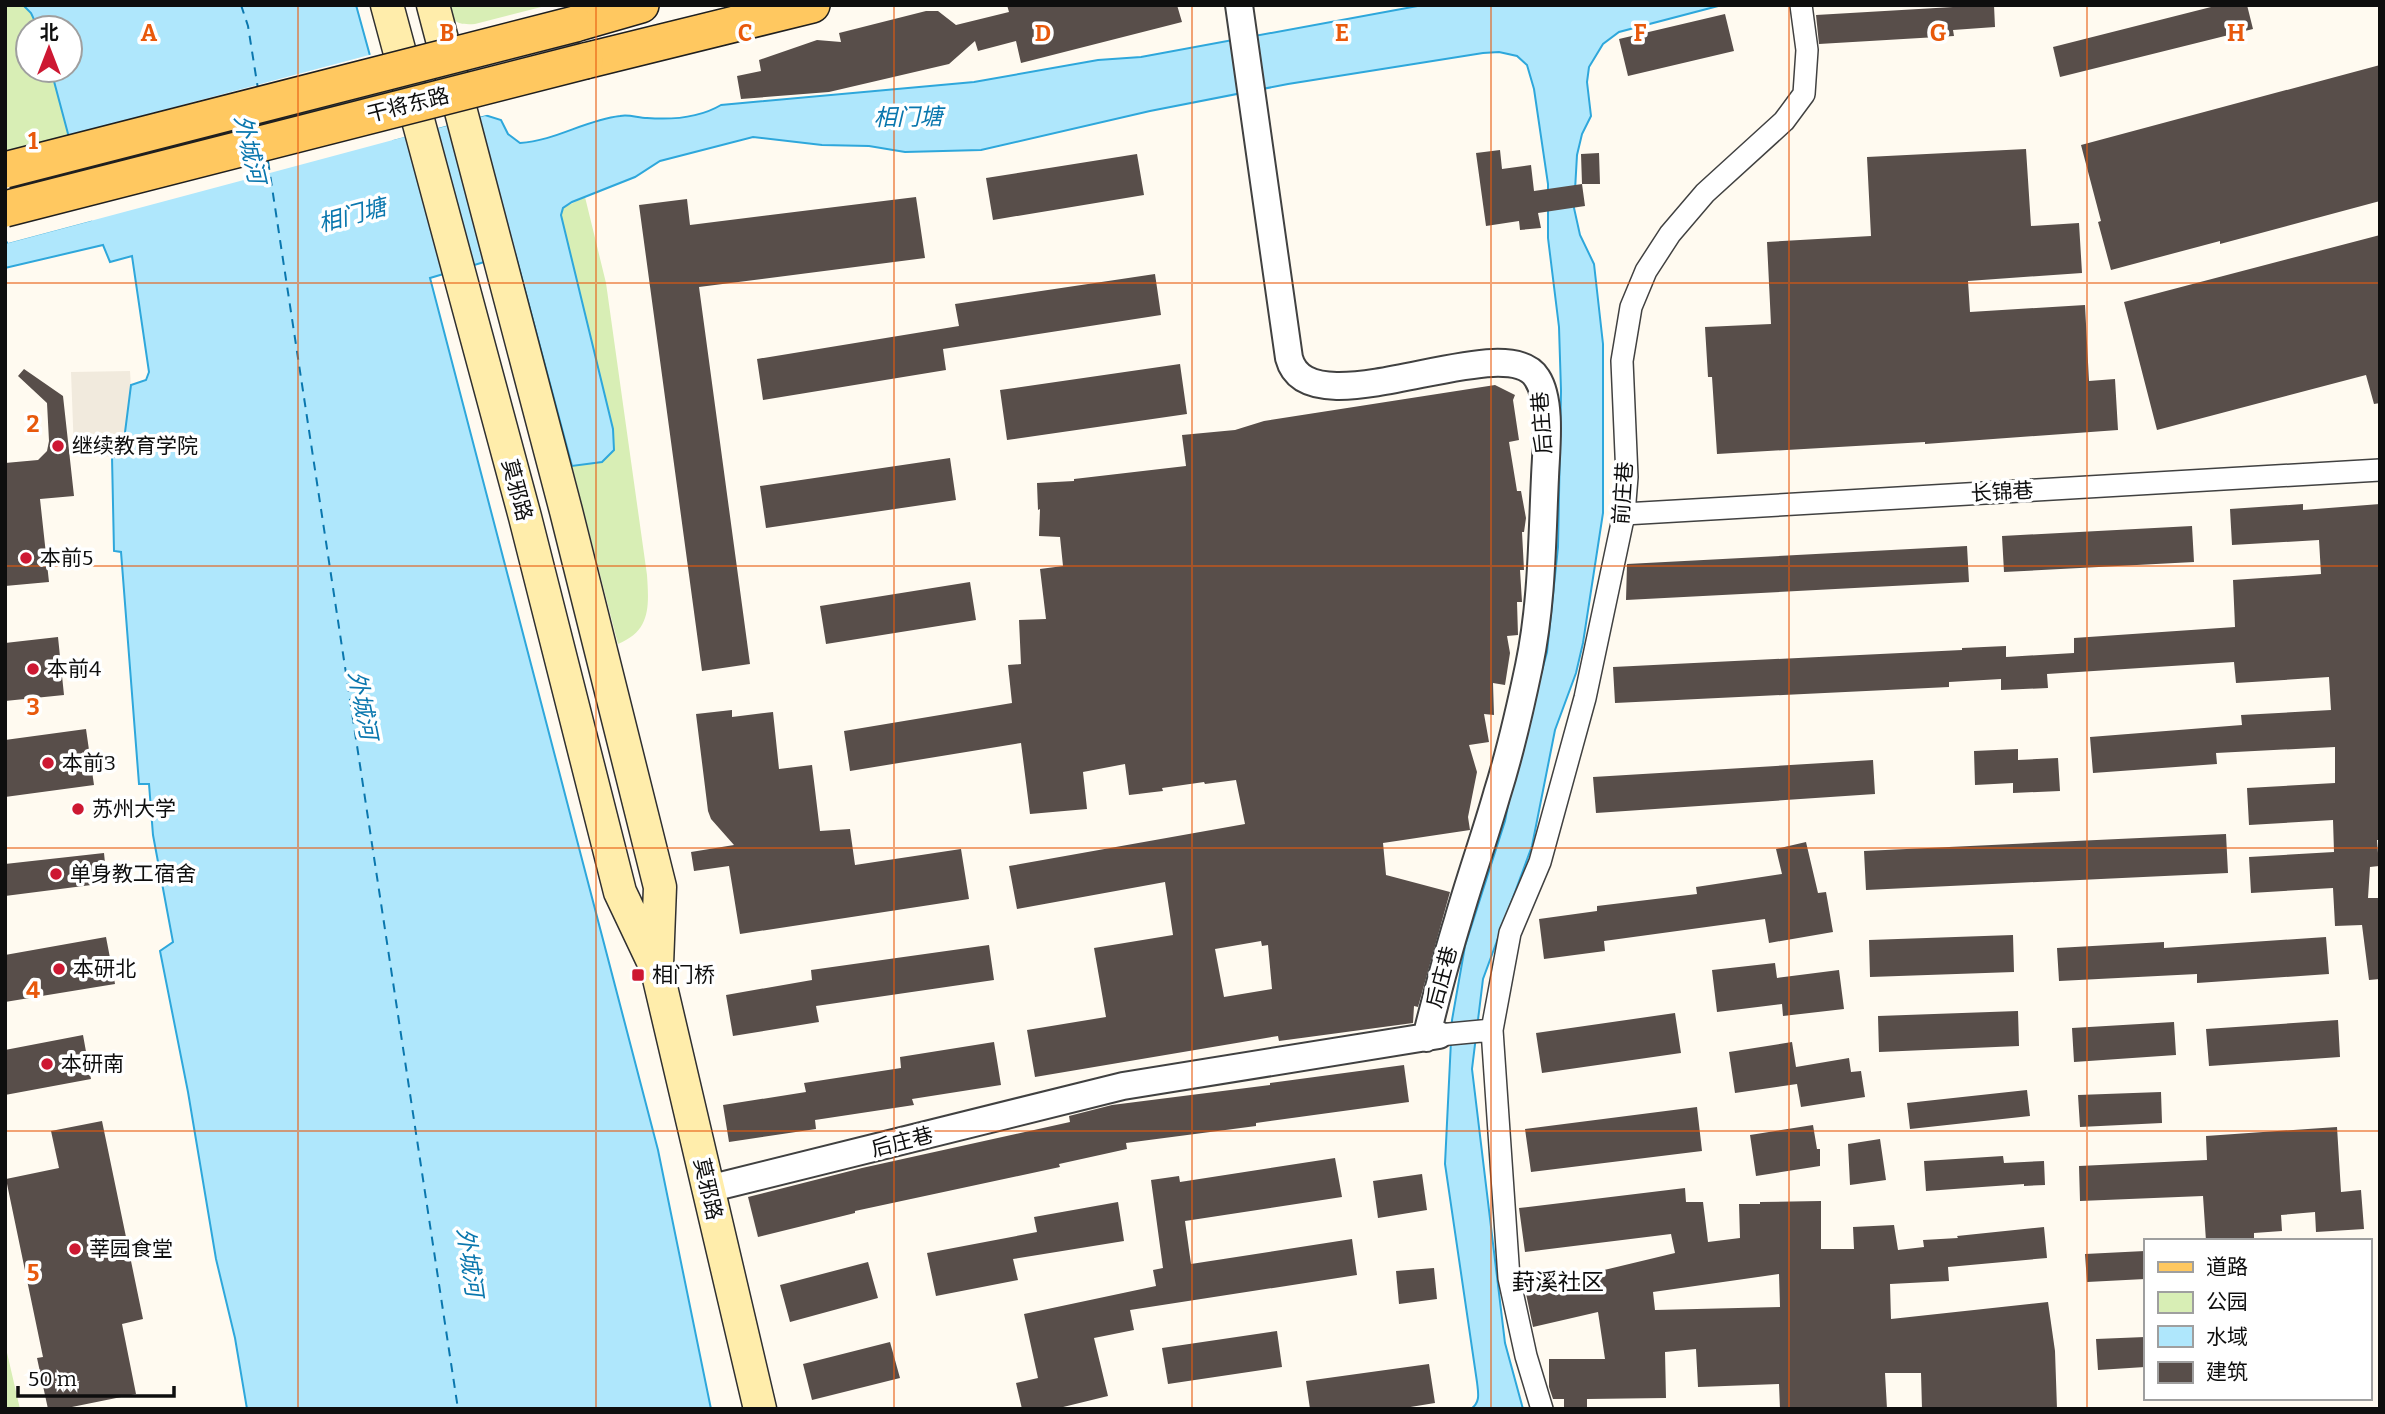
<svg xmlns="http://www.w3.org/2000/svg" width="2385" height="1414" viewBox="0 0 2385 1414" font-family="Bitter,'Noto Sans SC',serif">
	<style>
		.green { fill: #d8eeb5 }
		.plaza { fill: #f1eadd }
		.water { fill: #afe7fc; stroke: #2ea7db; stroke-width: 2 }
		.pier { fill: #fffaf0 }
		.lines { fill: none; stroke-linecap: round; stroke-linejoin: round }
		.ferry { stroke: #0a77ae; stroke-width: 2; stroke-dasharray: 9 7; stroke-linecap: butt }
		.building { fill: #584e4a; fill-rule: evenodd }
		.minor-casing { stroke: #414141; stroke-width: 24 }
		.tertiary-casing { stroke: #414141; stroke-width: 30 }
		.secondary-casing { stroke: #303030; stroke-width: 35 }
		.primary-casing { stroke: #1f1f1f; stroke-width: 38 }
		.minor { stroke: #fff; stroke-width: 21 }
		.tertiary { stroke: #fff; stroke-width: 26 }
		.secondary { stroke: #ffedab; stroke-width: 32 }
		.primary { stroke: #ffc860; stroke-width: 35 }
		.primary-bridge-casing { stroke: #1f1f1f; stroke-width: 38; stroke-linecap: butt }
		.primary-bridge { stroke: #ffc860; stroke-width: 35 }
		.grid { fill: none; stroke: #e8590c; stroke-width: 2; stroke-opacity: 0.55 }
		.poi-dot { fill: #cd1832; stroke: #fff; stroke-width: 2.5 }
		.labels { text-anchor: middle; stroke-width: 7; stroke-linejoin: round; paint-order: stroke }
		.street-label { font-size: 21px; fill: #0e0e0e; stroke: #fff }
		.poi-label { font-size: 21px; fill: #0e0e0e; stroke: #fff; text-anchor: start }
		.water-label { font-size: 23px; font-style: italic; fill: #0a77ae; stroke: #fff }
		.neighbourhood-label { font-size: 23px; fill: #0e0e0e; stroke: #fff }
		.grid-label { font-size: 23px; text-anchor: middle; font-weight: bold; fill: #e8590c; stroke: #fff; stroke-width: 7; stroke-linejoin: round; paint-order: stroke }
	</style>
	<rect width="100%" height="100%" fill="#fffaf0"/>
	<path class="green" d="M5,5h18l8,8 7,15h-10v42h23l19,65 -65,17z
		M444,5h105l-74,19c-20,1 -21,-2 -31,-19z
		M585,197l21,86 41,292c2,31 4,56 -29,69l-46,-178 30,-4 11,-33 -52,-213 2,-8z
		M5,1344l15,65h-15z"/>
	<path class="plaza" d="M130,371l1,17 -9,68 -10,1 -38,-5 -3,-80z"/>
	<path class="water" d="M23,5h333l37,134 92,-24 16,5 7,14 12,9c35,-2 65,-23 100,-27 9,-2 18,2 27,2 26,2 52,0 74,-13l253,-23 124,-22 43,-3 282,-52h299l-103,27 -16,12 -14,23 -2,15 4,34 -9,18 -5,21 -3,53 6,27 14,29 9,80v169l-20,130 -7,30 -21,57 -23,116 -49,133 -11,90 33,274 18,66h-52c10,-7 7,-17 6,-27l-32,-218 7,-144 13,-74 40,-125 10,-52 32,-117 11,-105 3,-156 -2,-64 -11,-89v-54l-14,-95 -7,-24 -10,-9 -18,-4 -16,1 -195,31 -138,27 -169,39 -76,2 -36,-6 -47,-1 -69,-8 -93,24 -25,16 -63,25 -9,6 -2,7 52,214 1,21 -12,12 -30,4 -57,-213 -85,25 228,872 53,259h-464l-12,-71 -19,-79 -28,-167 -28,-141 13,-9 -20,-107 -4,-51h-10l-18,-232 -7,-1 -2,-94 10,-1 9,-71 15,-5 3,-8 -17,-116 -22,6 -7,-17 -98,23v-25l86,-23 -40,-150h19v-42h-32l-7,-15z"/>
	<path class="pier" d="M373,54l23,81 88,-23 6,2 -482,129 -1,-4 80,-21 -21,-82z"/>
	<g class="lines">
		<path class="ferry" d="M241,5l7,21 10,63
			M268,161l190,1248"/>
	</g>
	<path class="building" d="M1007,5h170l5,17 -161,41 -5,-22 -38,10 -3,-10 -26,23 -120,28 -88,7 -4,-23 24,-5 -2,-11 58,-20 24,2 -2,-9 87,-22h12l18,14 53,-13z
		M1953,5h41l1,22 -42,3 1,6 -135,8 -3,-29 137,-8z
		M2219,5h28l6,24 -193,48 -7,-30z
		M1725,14l9,37 -106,25 -9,-37z
		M2380,65v136l-160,43v-3l-109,29 -13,-48 3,-1 -20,-76z
		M2026,149l5,77 48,-3 3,50 -114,8 2,31 115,-7 4,76 26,-2 3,51 -193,14v-2l-208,12 -5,-77h-4l-3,-50 66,-3 -4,-82 104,-6 -4,-79z
		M1500,150l2,19 29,-4 3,26 48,-7 -1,-30 18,-1 1,31h-18l3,22 -47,7 3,15 -21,2 -1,-9 -33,5 -10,-73z
		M1137,154l7,41 -151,25 -7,-42z
		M916,197l9,61 -226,29 51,377 -48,7 -63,-466 48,-6 3,26z
		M2380,235v168l-6,1 -8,-29 -209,55 -33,-128z
		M1155,274l6,41 -218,34 3,21 -183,30 -6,-41 202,-33 -4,-22z
		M1180,364l7,50 -180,26 -7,-50z
		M24,369l39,27 11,100 -34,3 9,83 -44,4v-123l33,-3 9,-9 2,-10 -2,-38 -29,-27z
		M1495,385l20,10 -2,5 6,40 -10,2 8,49h4l5,27 -2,14h-2l2,38h-4l2,32h-5l1,33 -11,1 3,17 -5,32 -12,-2 1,32 -10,-1 5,28 -20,3 8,27 -9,45 2,13 -87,13 3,32 64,17 -32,115 -4,-1 -1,17 -134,18 -1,-5 -243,41 -8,-47 79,-13 -12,-69 79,-13 -8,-53 -148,27 -8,-43 236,-42 -9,-44 -31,4 -1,-2 -42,6 1,3 -34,4 -4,-31 -42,8 4,37 -57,5 -9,-71 -171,28 -6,-40 168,-28 -4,-38 13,-1 -2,-44 27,-1 -6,-50 23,-3 -3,-29 -21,-1 1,-27 -2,1 -1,-27 37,-2v-2l112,-13 -4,-31 53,-5 29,-9zM1261,941l1,5 6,-1 4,44 -48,8 -9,-48z
		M950,458l6,42 -190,28 -6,-42z
		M2303,504v6l77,-6v336h-3l2,26 -9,1 -2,31h11l1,81 -11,1 -7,-55 -27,1 -2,-38 -82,5 -2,-36 85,-5 -1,-32 -84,5 -2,-37 88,-5v-36l-119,6 1,11 -124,9 -3,-36 152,-12 -1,-10 90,-5 -2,-33 -93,6 -2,-21 -187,12 1,14 -47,2v-11l-52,3v5l-334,16 -2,-36 349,-17v-2l44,-2v11l68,-4v-15l161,-11 -2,-47 88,-6 -2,-34 -87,5 -2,-36z
		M2192,526l2,36 -190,10 -2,-36z
		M1967,546l2,36 -343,18 1,-36z
		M970,582l6,38 -150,24 -6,-38z
		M58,637l6,58 -59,6v-58z
		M732,710v7l41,-5 6,57 33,-4 8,66 30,-2 5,36 106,-16 8,50 -229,35 -11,-68 -35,5 -3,-19 43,-7 -23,-26 -3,-8 -12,-97z
		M86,729l8,56 -89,12v-57z
		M2018,749v11l40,-2 2,33 -47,2v-10l-38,2 -1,-34z
		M1873,760l2,34 -279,19 -3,-36z
		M2226,834l2,39 -362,17 -2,-39z
		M1806,842l12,51 8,-1 7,40 -64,11 -4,-24 -161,22 1,10 -61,8 -5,-40 58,-8v-5l100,-12 -1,-7 86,-13 -6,-25z
		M104,853l3,30 -102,13v-32z
		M2013,935l1,37 -144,5 -1,-37z
		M106,937l9,47 -110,18v-47z
		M2326,937l3,37 -132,9v-9l-138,7 -2,-33 107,-6v6z
		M989,945l5,35 -178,26 3,16 -86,14 -7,-41 86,-15 -1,-10z
		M1775,963l2,15 62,-8 5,39 -61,7 -1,-12 -65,8 -5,-42z
		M2018,1011l1,35 -140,6 -1,-36z
		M1675,1013l6,40 -139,20 -6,-40z
		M2338,1020l2,37 -131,9 -3,-37z
		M2174,1022l2,33 -102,7 -2,-34z
		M83,1035l8,44 -86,16v-45z
		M994,1042l7,43 -89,14 2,6 -99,15 1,9 -87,13 -6,-37 83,-13 -2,-9 97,-15 -1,-11z
		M1792,1042l4,25 53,-9 2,14 10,-1 4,26 -64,10 -4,-23 -62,9 -6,-41z
		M1404,1065l5,37 -153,21v3l-130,17 1,6 -68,15 1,3 -205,44v2l-97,24 -10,-40 114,-29 208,-46 -1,-6 43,-11 158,-20v-2z
		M2027,1090l3,26 -120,13 -3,-26z
		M2161,1092l1,31 -82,4 -2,-32z
		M1697,1107l5,44 -171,21 -6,-43z
		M102,1121l41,198 -21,5 14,70 -74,15h-14l-11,-51 6,-1 -37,-178 53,-11 -8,-37z
		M1813,1125l4,24h3v17l-64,10 -6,-41z
		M2337,1127l4,65 20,-2 3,39 -48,3 -1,-20 -34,3 1,16 -28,2v6l-48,2 -3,-45 -123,5 -1,-35 128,-6 -1,-24z
		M1880,1139l6,41 -36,5 -2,-41z
		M2003,1156l1,7 40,-2 1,24 -21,1v-2l-98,7 -2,-30z
		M1335,1158l7,39 -157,24 6,43 161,-25 5,36 -227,35 4,20 -40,8 14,58 -53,13h-33l-6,-26 22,-5 -14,-64 132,-28 -3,-16 10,-2 -12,-88 28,-4 1,6z
		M1422,1174l5,36 -49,8 -5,-37z
		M1685,1188l1,14h17l5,40 32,-4 -1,-34h21v-2l61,-1v48h33l-1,-22 41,-2 4,25 26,-3 -1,-7 35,-2 -1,-2 87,-9 3,31 -99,9 1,14 -59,3 1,35 157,-17 7,49 2,58h-135l-1,-36h-36l2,36h-107l-1,-25 -81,3 -2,-38 -31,3 1,46 -79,1v9h-23v-9h-11l-4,-12v-28h56l-7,-47 -65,15 -8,-38 150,-36 -4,-19 -146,18 -6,-44zM1779,1274l1,33 -125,3 -2,-18z
		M1118,1202l6,39 -111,18 5,21 -82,16 -9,-43 110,-21 -3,-15z
		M2145,1251v28l-58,3 -2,-28z
		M868,1262l10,36 -88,24 -10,-37z
		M1434,1268l3,31 -38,5 -3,-33z
		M1277,1331l5,36 -114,17 -6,-36z
		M2145,1337v30l-47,3 -2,-31z
		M890,1342l10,36 -88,22 -9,-36z
		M1429,1364l6,39 -37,6h-88l-4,-28z"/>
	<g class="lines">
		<defs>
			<path id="minor" d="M1624,514l756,-44
				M1439,1035l53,-5
				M1542,1409l-16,-53 -17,-78 -17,-248 18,-97 30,-71 45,-164 39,-184 3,-37 -5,-116 9,-54 15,-36 24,-37 35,-41 79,-72 20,-27 3,-44 -6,-45"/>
			<path id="tertiary" d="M1239,5l50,353c20,76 216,-33 248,20 15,23 9,72 8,99 -3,63 -3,127 -16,189 -9,43 -19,87 -32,128 -12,42 -27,84 -39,126 -12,39 -22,78 -32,118
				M708,1189l415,-103 316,-51"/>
			<path id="secondary" d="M387,5l138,512 95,375 37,78 103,439
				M433,5l133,506 94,376 -3,78"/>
			<path id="primary" d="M575,24l66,-19
				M585,61l227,-56"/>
		</defs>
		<use href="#minor" class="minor-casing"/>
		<use href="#tertiary" class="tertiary-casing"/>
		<use href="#secondary" class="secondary-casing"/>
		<use href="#primary" class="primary-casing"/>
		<use href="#minor" class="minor"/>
		<use href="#tertiary" class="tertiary"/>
		<use href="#secondary" class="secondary"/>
		<use href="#primary" class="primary"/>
		<defs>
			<path id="primary-bridge" d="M5,170l570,-146
				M5,209l580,-148"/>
		</defs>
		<use href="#primary-bridge" class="primary-bridge-casing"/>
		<use href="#primary-bridge" class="primary-bridge"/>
	</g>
	<path class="grid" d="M298,5v1404M596,5v1404M894,5v1404M1192,5v1404M1491,5v1404M1789,5v1404M2087,5v1404M5,283h2375M5,566h2375M5,848h2375M5,1131h2375"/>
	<g class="poi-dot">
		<circle cx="58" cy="446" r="7"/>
		<circle cx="26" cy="558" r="7"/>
		<circle cx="33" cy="669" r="7"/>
		<circle cx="48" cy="763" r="7"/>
		<circle cx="78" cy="809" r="7"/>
		<circle cx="56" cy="874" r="7"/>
		<circle cx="59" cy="969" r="7"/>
		<rect x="631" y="968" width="14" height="14" rx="3.5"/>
		<circle cx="47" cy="1064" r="7"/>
		<circle cx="75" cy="1249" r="7"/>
	</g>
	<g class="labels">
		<g class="street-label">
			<text transform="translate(408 105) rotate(-14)" y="7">干将东路</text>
			<text transform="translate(1542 423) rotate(-94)" y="7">后庄巷</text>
			<text transform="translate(517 490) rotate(75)" y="7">莫邪路</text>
			<text transform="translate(2002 492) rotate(-3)" y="7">长锦巷</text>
			<text transform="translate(1623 493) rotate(-86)" y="7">前庄巷</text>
			<text transform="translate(1442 977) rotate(-75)" y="7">后庄巷</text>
			<text transform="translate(902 1142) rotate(-14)" y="7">后庄巷</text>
			<text transform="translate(708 1189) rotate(77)" y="7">莫邪路</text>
		</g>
		<g class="poi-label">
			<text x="72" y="453">继续教育学院</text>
			<text x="40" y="565">本前5</text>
			<text x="47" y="676">本前4</text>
			<text x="62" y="770">本前3</text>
			<text x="92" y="816">苏州大学</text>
			<text x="70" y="881">单身教工宿舍</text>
			<text x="73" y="976">本研北</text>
			<text x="652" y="982">相门桥</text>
			<text x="61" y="1071">本研南</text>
			<text x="89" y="1256">莘园食堂</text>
		</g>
		<g class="water-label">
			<text transform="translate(908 117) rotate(-1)" y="8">相门塘</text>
			<text transform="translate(250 149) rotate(77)" y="8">外城河</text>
			<text transform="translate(352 215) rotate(-15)" y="8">相门塘</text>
			<text transform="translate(363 705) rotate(79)" y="8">外城河</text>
			<text transform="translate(470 1262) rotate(82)" y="8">外城河</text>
		</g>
		<g class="neighbourhood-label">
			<text x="1558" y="1290">葑溪社区</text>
		</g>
	</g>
	<g class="grid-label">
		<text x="149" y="41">A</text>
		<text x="447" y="41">B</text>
		<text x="745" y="41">C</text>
		<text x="1043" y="41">D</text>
		<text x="1342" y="41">E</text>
		<text x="1640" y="41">F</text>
		<text x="1938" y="41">G</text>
		<text x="2236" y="41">H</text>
		<text x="33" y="149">1</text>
		<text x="33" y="432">2</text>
		<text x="33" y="715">3</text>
		<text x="33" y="998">4</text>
		<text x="33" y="1281">5</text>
	</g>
	<rect width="2385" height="1414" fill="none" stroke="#0e0e0e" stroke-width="14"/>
	<rect x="2144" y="1239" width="228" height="161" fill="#ffffff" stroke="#9f9f9f" stroke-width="2"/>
	<rect x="2158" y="1262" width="35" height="10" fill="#ffc860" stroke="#9f9f9f" stroke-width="2"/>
	<text x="2206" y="1274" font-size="21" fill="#0e0e0e">道路</text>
	<rect x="2158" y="1292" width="35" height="21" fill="#d8eeb5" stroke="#9f9f9f" stroke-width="2"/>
	<text x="2206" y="1309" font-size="21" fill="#0e0e0e">公园</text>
	<rect x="2158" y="1326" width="35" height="21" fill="#afe7fc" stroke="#9f9f9f" stroke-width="2"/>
	<text x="2206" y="1344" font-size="21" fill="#0e0e0e">水域</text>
	<rect x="2158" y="1362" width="35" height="21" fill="#584e4a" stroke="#9f9f9f" stroke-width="2"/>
	<text x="2206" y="1379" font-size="21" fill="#0e0e0e">建筑</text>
	<g transform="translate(49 49)"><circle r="33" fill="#ffffff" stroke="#9f9f9f" stroke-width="2"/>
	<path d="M0-5L12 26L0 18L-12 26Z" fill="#cd1832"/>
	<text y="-10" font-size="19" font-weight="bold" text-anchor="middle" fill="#0e0e0e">北</text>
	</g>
	<path d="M18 1386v10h156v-10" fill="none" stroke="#0e0e0e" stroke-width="3.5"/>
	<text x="28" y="1386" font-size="21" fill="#0e0e0e" stroke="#ffffff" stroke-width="5" paint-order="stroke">50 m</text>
</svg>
